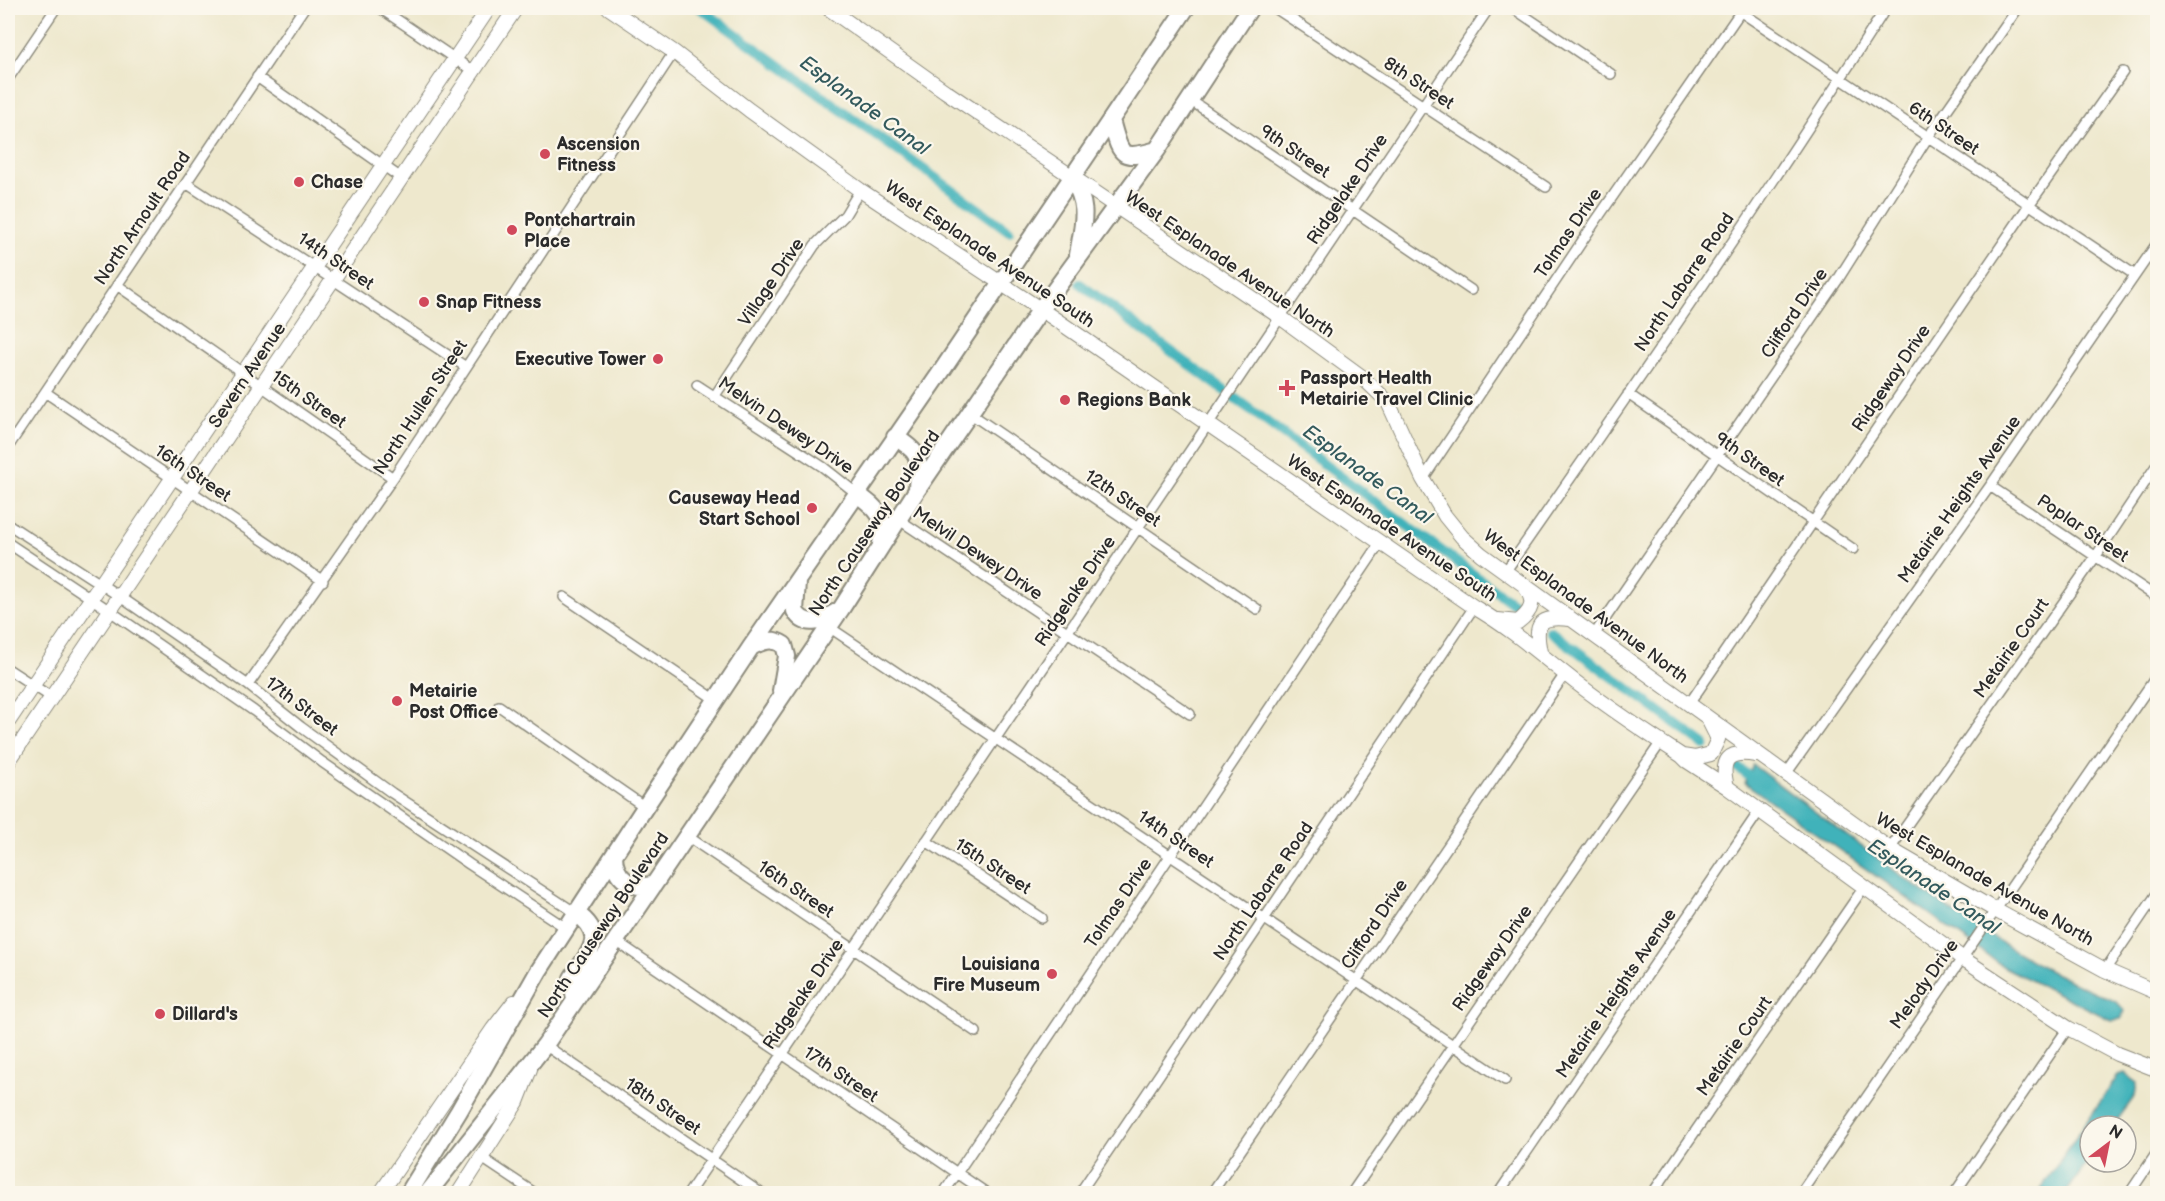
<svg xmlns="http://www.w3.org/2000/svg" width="2165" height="1201" viewBox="0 0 2165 1201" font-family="'Balsamiq Sans',sans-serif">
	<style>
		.water { fill: #41b2ba; stroke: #366e72; stroke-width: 1.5 }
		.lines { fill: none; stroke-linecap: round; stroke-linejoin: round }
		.canal { stroke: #41b2ba; stroke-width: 10 }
		.street-casing { stroke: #8c8a7c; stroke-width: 12 }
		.secondary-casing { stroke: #8c8a7c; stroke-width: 16 }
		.highway-casing { stroke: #8c8a7c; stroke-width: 20 }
		.street { stroke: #fff; stroke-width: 9 }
		.secondary { stroke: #fff; stroke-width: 14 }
		.highway { stroke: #fff; stroke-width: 16 }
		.poi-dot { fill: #d1495b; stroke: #fbf7ec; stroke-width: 2 }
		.labels { text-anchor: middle; stroke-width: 4.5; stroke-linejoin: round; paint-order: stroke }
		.street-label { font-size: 18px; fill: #2b2b2b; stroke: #fbf7ec }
		.poi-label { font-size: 18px; font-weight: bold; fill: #2b2b2b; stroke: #fbf7ec; text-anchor: start }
		.water-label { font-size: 20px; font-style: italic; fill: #335a5d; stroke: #fbf7ec }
	</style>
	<rect width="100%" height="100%" fill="#fbf7ec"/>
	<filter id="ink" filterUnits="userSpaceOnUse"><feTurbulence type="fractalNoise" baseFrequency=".0167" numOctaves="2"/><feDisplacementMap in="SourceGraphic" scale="12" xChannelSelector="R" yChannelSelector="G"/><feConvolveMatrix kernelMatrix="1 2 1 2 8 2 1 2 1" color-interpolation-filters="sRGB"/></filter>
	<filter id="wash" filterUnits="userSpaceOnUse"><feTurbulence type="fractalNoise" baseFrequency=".008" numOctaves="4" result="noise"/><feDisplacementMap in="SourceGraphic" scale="24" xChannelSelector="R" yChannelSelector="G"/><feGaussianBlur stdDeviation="1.35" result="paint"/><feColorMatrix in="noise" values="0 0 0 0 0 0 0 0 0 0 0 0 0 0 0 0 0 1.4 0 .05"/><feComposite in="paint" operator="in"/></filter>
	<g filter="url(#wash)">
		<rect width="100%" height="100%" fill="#eee8cd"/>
		<path class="water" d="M1753,765c96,72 192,148 297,206 22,11 45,21 67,31l7,8 -3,9 -10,1 -107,-53 -259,-184z
			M2125,1074l12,9 -2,13 -22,30h-23v33l-24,34h-28l80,-117z"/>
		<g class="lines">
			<path class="canal" d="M700,8l309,223
				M1080,284l439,324
				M1550,631l155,114
				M1737,767l21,16"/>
		</g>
	</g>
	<g filter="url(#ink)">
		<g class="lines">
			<defs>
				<path id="street" d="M380,8l93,63
					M1275,8l271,179
					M1513,8l98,66
					M1735,8l400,267
					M257,77l144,101
					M8,79l48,-71
					M1190,100l281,190
					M186,183l280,184
					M117,285l276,193
					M697,385l126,82 33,26
					M45,392l278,189
					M1628,394l225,155
					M714,397l101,-152 30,-30 15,-25
					M971,414l286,195
					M8,447l296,-439
					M1423,479l172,-257 148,-214
					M1990,486l168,112
					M898,519l292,195
					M8,524l111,72 129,89 53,42 91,66 184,120
					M8,543l102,68 144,100 68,51 147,102 97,64
					M1505,572c130,-186 259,-373 381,-564
					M564,597l152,103
					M829,627l676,453
					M1594,635l243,-354 91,-144 90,-129
					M8,669l43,28
					M248,685l145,-207 281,-426
					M1689,704l340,-499 94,-133
					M499,706l146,101
					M1786,774l204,-288 168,-244
					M687,836l289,196
					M926,841l116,77
					M1890,849l206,-293 62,-93
					M616,941l372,253
					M2105,970l53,-78
					M545,1045l217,149
					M482,1158l54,36
					M688,1194l801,-1186
					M943,1194l438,-652
					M1079,1194l395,-587
					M1211,1194l354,-520
					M1351,1194l310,-452
					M1498,1194l262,-384
					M1652,1194l212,-307
					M1800,1194l358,-520
					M1954,1194l114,-166
					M2129,1194l29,-43"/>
				<path id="secondary" d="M609,8l65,44 75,58 111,80 192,127 422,290c33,19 61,43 90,66 37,30 78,57 118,83l5,5 40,26 235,171 106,70 49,26 41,16
					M828,8l117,83 335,226 82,60 26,25 35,77 22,37 17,21 19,17 409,295 105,61 110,60 53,23
					M1498,620l20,2c14,-11 18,-20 7,-35
					M1540,652c-6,-29 -1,-36 30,-33
					M8,722l481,-714
					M1682,756l13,2 16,-4 7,-15 -9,-18
					M8,762l508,-754
					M1727,787c-7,-28 1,-37 29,-32
					M380,1194l113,-165 21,-27
					M458,1194l59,-92 13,-33"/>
				<path id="highway" d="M1111,120c10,35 8,41 46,30
					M1072,178c18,30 11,44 6,77
					M895,437c29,18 23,21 22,53
					M856,493c21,16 31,22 25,51
					M797,582l-2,29c11,19 28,9 43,0
					M751,647c11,-6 21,-10 33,-2l3,11 -6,35
					M614,855c0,23 18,36 40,29
					M575,1000l-3,-22c17,-25 36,-43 4,-65
					M408,1194l51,-83 79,-139 109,-168 104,-157 188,-272 247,-367
					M427,1194l118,-149 296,-436 76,-119 124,-181 116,-159 93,-142"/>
			</defs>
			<use href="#street" class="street-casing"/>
			<use href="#secondary" class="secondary-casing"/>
			<use href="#highway" class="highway-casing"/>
			<use href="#street" class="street"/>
			<use href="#secondary" class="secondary"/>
			<use href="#highway" class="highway"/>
		</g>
	</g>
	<g class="poi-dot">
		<circle cx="545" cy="154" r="6"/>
		<circle cx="299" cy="182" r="6"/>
		<circle cx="512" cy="230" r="6"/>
		<circle cx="424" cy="302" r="6"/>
		<circle cx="658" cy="359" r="6"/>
		<path d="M1284 379h6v6h6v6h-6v6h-6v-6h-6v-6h6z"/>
		<circle cx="1065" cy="400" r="6"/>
		<circle cx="812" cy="508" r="6"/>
		<circle cx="397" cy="701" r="6"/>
		<circle cx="1052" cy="974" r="6"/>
		<circle cx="160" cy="1014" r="6"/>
	</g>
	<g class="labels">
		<g class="street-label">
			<text transform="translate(1419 83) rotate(33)" y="6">8th Street</text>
			<text transform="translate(1944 128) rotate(34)" y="6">6th Street</text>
			<text transform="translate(1295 151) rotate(34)" y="6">9th Street</text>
			<text transform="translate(1347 189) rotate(-56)" y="6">Ridgelake Drive</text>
			<text transform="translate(142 218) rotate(-56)" y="6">North Arnoult Road</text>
			<text transform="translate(1568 233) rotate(-56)" y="6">Tolmas Drive</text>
			<text transform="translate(990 254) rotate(34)" y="6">West Esplanade Avenue South</text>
			<text transform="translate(336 261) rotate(34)" y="6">14th Street</text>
			<text transform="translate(1230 264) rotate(34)" y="6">West Esplanade Avenue North</text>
			<text transform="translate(771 282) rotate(-56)" y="6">Village Drive</text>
			<text transform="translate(1684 282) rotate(-56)" y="6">North Labarre Road</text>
			<text transform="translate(1794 313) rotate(-56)" y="6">Clifford Drive</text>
			<text transform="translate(247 375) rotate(-56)" y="6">Severn Avenue</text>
			<text transform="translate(1891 378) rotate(-56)" y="6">Ridgeway Drive</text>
			<text transform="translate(309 399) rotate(35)" y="6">15th Street</text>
			<text transform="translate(420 407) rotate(-57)" y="6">North Hullen Street</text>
			<text transform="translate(786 425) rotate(34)" y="6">Melvin Dewey Drive</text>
			<text transform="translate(1750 459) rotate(35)" y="6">9th Street</text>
			<text transform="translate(193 473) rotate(34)" y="6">16th Street</text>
			<text transform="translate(1123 498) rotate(34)" y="6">12th Street</text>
			<text transform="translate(1959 499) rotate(-55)" y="6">Metairie Heights Avenue</text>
			<text transform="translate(874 523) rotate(-56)" y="6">North Causeway Boulevard</text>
			<text transform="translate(1392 528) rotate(34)" y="6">West Esplanade Avenue South</text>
			<text transform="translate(2083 528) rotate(34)" y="6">Poplar Street</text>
			<text transform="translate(978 553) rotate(34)" y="6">Melvil Dewey Drive</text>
			<text transform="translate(1075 591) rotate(-56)" y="6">Ridgelake Drive</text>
			<text transform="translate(1586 606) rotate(36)" y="6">West Esplanade Avenue North</text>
			<text transform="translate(2011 648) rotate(-55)" y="6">Metairie Court</text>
			<text transform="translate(302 706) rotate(37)" y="6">17th Street</text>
			<text transform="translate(1176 839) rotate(34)" y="6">14th Street</text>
			<text transform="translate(993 866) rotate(33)" y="6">15th Street</text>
			<text transform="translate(1985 879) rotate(30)" y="6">West Esplanade Avenue North</text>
			<text transform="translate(796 889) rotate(34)" y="6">16th Street</text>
			<text transform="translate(1263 891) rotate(-56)" y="6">North Labarre Road</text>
			<text transform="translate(1118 903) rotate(-56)" y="6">Tolmas Drive</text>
			<text transform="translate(1374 924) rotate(-56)" y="6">Clifford Drive</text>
			<text transform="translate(603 925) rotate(-56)" y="6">North Causeway Boulevard</text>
			<text transform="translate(1492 958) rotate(-55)" y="6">Ridgeway Drive</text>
			<text transform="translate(1924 984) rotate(-55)" y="6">Melody Drive</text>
			<text transform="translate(1616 993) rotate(-56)" y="6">Metairie Heights Avenue</text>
			<text transform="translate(803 994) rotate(-56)" y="6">Ridgelake Drive</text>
			<text transform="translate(1734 1046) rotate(-55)" y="6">Metairie Court</text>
			<text transform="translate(841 1074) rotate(34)" y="6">17th Street</text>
			<text transform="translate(663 1106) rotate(34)" y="6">18th Street</text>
		</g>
		<g class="poi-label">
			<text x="557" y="150">Ascension<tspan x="557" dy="21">Fitness</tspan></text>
			<text x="311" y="188">Chase</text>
			<text x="524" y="226">Pontchartrain<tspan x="524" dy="21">Place</tspan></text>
			<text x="436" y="308">Snap Fitness</text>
			<text x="646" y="365" text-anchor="end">Executive Tower</text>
			<text x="1300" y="384">Passport Health<tspan x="1300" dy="21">Metairie Travel Clinic</tspan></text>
			<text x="1077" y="406">Regions Bank</text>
			<text x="800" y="504" text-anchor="end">Causeway Head<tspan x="800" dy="21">Start School</tspan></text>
			<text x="409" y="697">Metairie<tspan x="409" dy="21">Post Office</tspan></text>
			<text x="1040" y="970" text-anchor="end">Louisiana<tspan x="1040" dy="21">Fire Museum</tspan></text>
			<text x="172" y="1020">Dillard's</text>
		</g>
		<g class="water-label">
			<text transform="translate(865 105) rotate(36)" y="7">Esplanade Canal</text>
			<text transform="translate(1368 474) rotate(36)" y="7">Esplanade Canal</text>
			<text transform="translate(1934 886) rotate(34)" y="7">Esplanade Canal</text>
		</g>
	</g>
	<rect width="2165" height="1201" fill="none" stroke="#fbf7ec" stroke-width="30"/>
	<g transform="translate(2108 1144) rotate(32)"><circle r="28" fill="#fbf7ec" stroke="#a8a59f" stroke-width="1.5"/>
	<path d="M0-4.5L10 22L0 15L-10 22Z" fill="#d1495b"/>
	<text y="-9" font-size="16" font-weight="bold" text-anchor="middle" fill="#2b2b2b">N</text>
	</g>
</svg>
